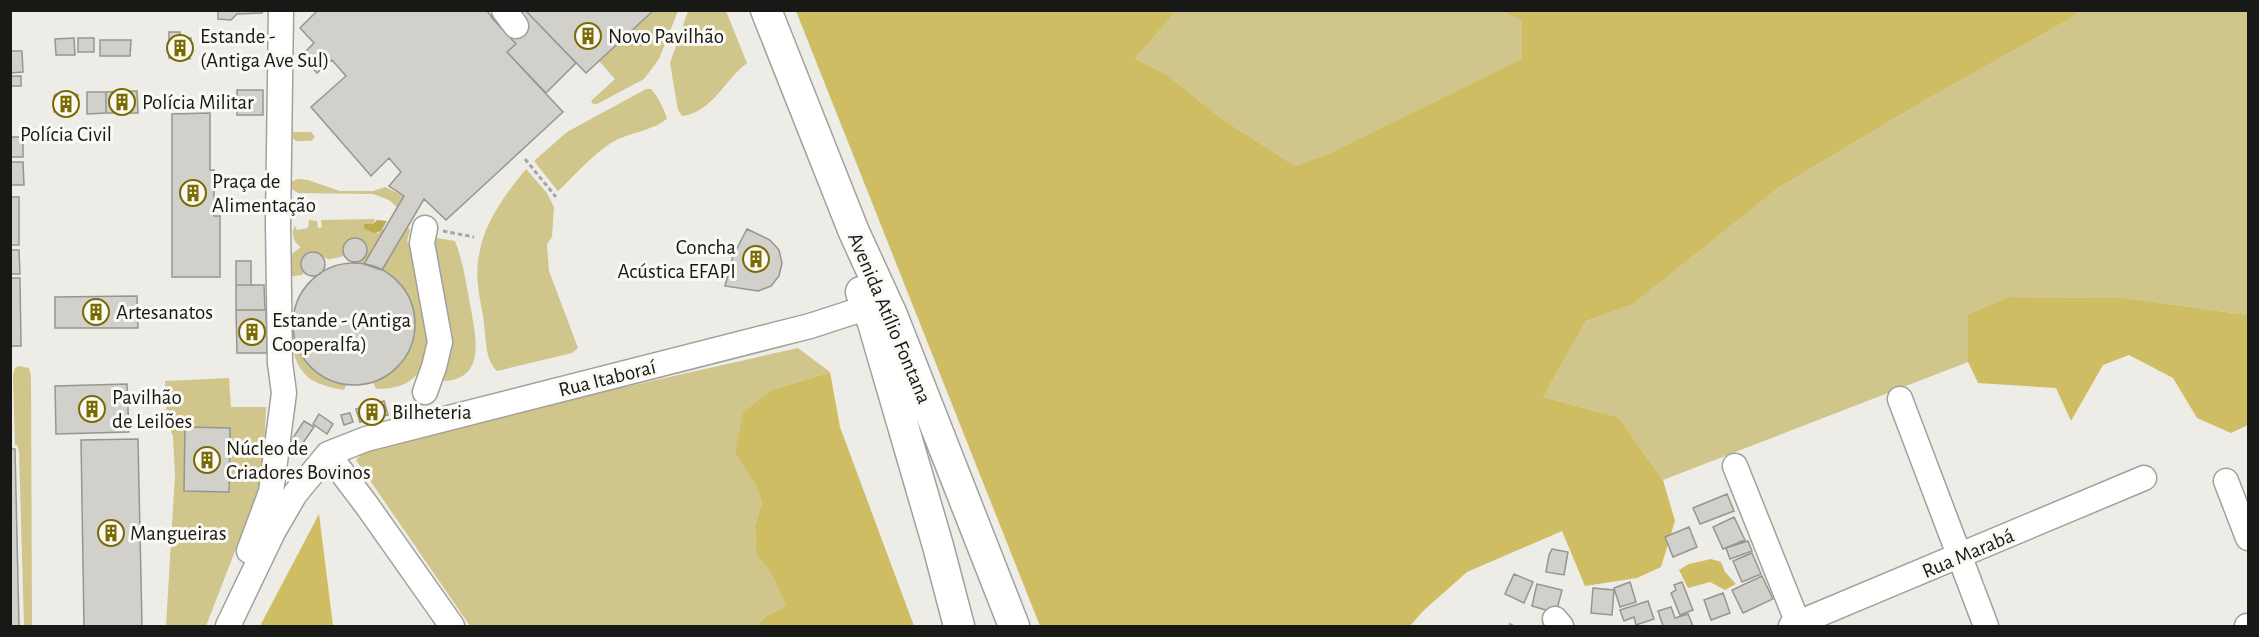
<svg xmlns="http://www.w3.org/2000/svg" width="2259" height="637" viewBox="0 0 2259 637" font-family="'Alegreya Sans',sans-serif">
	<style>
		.green { fill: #d0c58a }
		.forest { fill: #cebd63 }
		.water { fill: #bcac51 }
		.building { fill: #d1d0cb; stroke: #969590; stroke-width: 1.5 }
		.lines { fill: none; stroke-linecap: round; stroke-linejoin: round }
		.minor-casing { stroke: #a1a19c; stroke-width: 27 }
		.major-casing { stroke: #a1a19c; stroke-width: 33 }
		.path { stroke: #a6a5a1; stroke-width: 3; stroke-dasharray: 4.5 3; stroke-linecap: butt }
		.minor { stroke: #fff; stroke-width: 24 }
		.major { stroke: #fff; stroke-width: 30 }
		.labels { text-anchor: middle; stroke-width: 6; stroke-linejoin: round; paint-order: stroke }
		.poi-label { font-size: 21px; fill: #181816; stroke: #faf9f4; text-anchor: start }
		.street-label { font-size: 21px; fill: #181816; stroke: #faf9f4 }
	</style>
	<rect width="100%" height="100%" fill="#edece7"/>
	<path class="green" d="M1504,10l18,11 1,38 -191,93 -37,14 -74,-48 -55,-44 -31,-15 41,-48z
		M654,11h24l-19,48 -15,20 -47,25h-4l-2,-3 24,-22 -16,-18z
		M726,11l21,52c-22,16 -34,49 -65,53l-4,-6 -8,-47 18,-52z
		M2079,11h169v304l-123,-17 -117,-1 -40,17v48l-305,118 -45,-63 -75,-20 43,-76 46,-16 146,-117 146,-87 142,-80z
		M646,89h5c7,8 12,18 16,29 -10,12 -41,15 -56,25 -20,13 -36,32 -53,48l-1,-1 -23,-29 33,-29z
		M293,132h18l4,5 -4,4h-15l-3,-3z
		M526,169l21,24 7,14 -2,30 -5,7 2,27 29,77 -6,5 -75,18c-12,-11 -11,-32 -13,-48 -1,-12 -5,-24 -6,-37 -5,-47 19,-82 48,-117z
		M298,179l10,1 32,11h33l12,-4 19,9 -7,11 -8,-7 -16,-6 -75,-1 -8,-5v-6z
		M375,219l-2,5h-9v5l14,4 8,-6 -22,37 -6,-2 6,-5 2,-11 -5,-6 -7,-2 -10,7v11c-23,5 -10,5 -29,-4l-8,1 -6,9 3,10 -2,3 -14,2 1,-21 12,-9c-7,-4 -11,-13 -6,-21l2,4 11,-2 1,-8 8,1 1,7 4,-1 -1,-7z
		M408,227l2,3 -3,11 13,21 6,22 3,79c-21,20 -23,25 -53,26l-3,-7c7,-4 16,-7 21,-12 34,-33 23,-74 -12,-100z
		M436,238l19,3c8,20 11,42 15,63 5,29 18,76 -27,77l-5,-5 -6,-118z
		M290,333l3,1c7,26 25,47 53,51l-2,5c-40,-7 -48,-18 -54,-57z
		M798,348l32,24 -58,18 -37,63 20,31 7,18 -7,24 1,28 14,17 16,35 -20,10 -9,10h-287l-114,-166 16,-16z
		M19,366l10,2 2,8 1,250h-8l-5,-175 -2,-6h-2l-2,-69 2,-8z
		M229,378l2,29h35l-3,72 -57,147h-40l9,-151 -2,-39 -6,-14 -2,-41z"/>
	<path class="forest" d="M796,11h380l-41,48 31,15 55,44 74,48 37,-14 190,-93v-38l-18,-10h575l-13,10 -142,80 -146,87 -146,117 -46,16 -43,76 75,20 45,63 12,41 -14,46 -24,11 -52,8 -23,-55 -95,41 -44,39 -13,15h-370z
		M2008,297l117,1 123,17v110l-17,8 -34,-15 -24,-40 -44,-23 -26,10 -32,56 -15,-33 -78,-5 -10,-21v-48z
		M830,372l10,55 74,199h-157l9,-10 20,-10 -16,-35 -14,-17 -1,-28 7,-24 -7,-18 -20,-31 8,-40 29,-23z
		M319,514l14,112h-73z
		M1711,559l10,3 4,10 11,12 -11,6 -15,-8 -22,6 -9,-18 10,-6z"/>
	<path class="water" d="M377,220l10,1 -6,10 -6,2 -11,-4v-5h9z"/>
	<path class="building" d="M218,10h46l-2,3 -25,1 -6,6 -13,-1z
		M318,10h168l30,34 -9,8 56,60 -117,108 -22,-21 -42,71 -18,-6 40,-68 -15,-10 12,-14 -12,-14 -18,18 -60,-69 35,-31 -14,-16 -15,13 -16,-17 13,-13 -14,-15z
		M498,10h27l51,53 -30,30 -39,-41 9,-8 -25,-27z
		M525,10h129l-68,63z
		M169,32h11v6h11l-1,21 -21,-1z
		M74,38l1,17h-19l-1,-16z
		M78,38h16v14h-16z
		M100,40h31l-1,16h-30z
		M10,51h12l1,21 -13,1z
		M10,76h11v10h-11z
		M237,90h26v25h-26z
		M137,91l1,22h-32v-21z
		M87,92h19v21l-19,1z
		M56,94h20l2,1 -1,17h-23v-16z
		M210,113v57h4v46h6v61h-48v-163z
		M10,137h13v20h-13z
		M10,162h13l1,23h-14z
		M10,197h9v48h-9z
		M747,229l23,11 9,10 3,13 -3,13 -8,10 -13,5 -33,-5 8,-30z
		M343 250a12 12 0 1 1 24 0a12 12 0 1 1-24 0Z
		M10,250h9l1,24h-10z
		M301 264a12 12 0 1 1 24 0a12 12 0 1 1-24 0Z
		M236,261h15v24h-15z
		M293 324a61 61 0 1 1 122 0a61 61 0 1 1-122 0Z
		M10,278h10l1,68h-11z
		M236,285h28l1,25h-29z
		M137,296l1,32h-83v-31z
		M236,310h30l1,43h-30z
		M127,384l2,48 -73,2 -1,-48z
		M384,401l4,14 -28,7 -4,-13z
		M350,413l3,9 -9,3 -3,-10z
		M319,414l14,10 -6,10 -14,-10z
		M304,421l10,6 -20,29 -9,-6z
		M185,427l45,1 -1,64 -45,-1z
		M138,439l4,187h-58l-3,-186z
		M10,449h5l4,177h-9z
		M1727,494l7,17 -34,13 -7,-16z
		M1734,517l11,23 -22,9 -10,-22z
		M1689,527l8,20 -24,10 -8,-20z
		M1748,541l4,10 -22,8 -4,-11z
		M1552,549l16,3 -4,23 -18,-3 3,-17z
		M1752,553l9,21 -19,8 -9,-21z
		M1514,574l19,8 -9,21 -19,-9z
		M1762,576l11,23 -30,14 -11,-23z
		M1630,582l6,20 -16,5 -6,-19z
		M1682,582l11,28 -13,5 -9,-22 5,-3 -2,-5z
		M1537,584l25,6 -6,23 -24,-7z
		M1593,588l21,2 -2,25 -21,-2z
		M1723,593l7,20 -19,7 -7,-20z
		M1648,601l6,18 -18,6 -2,-8 -10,4 -4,-11z
		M1671,607l4,11 13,-4 5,12h-30l-5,-15z"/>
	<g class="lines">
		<defs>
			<path id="minor" d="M504,10l12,16
				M425,392l9,-25 6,-25 -18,-99 3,-15
				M1900,399l86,227
				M328,454l40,53 84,119
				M1735,466l64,160
				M2226,481l22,57
				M249,551l22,-59 13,-99 -4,-30 -2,-140 3,-213
				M1555,619l6,7
				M228,626l45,-94 22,-38 33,-40 38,-15 444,-113 74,-24
				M1791,626l353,-148
				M2247,626h1"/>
			<path id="major" d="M766,10l88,222 38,83 122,311
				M861,292l12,31 65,223 21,80"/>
		</defs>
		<use href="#minor" class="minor-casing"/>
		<use href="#major" class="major-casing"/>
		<path class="path" d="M525,159l31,38
			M443,231l31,6
			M1509,624l4,2"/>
		<use href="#minor" class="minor"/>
		<use href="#major" class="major"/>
	</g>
	<defs>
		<symbol id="building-ring" viewBox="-11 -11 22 22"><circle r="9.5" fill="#faf9f4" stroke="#796a01" stroke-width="1.5"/><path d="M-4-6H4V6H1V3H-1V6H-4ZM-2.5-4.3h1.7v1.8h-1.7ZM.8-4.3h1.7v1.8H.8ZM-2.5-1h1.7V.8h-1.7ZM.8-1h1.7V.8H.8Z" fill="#796a01"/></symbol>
	</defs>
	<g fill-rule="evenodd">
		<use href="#building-ring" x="573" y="21" width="30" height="30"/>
		<use href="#building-ring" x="165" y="33" width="30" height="30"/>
		<use href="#building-ring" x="107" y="87" width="30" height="30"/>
		<use href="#building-ring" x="51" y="89" width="30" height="30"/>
		<use href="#building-ring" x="178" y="178" width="30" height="30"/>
		<use href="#building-ring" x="741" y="244" width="30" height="30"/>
		<use href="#building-ring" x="81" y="297" width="30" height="30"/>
		<use href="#building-ring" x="237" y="317" width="30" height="30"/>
		<use href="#building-ring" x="77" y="394" width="30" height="30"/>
		<use href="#building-ring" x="357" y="397" width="30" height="30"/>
		<use href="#building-ring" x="192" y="445" width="30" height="30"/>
		<use href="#building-ring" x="96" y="518" width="30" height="30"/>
	</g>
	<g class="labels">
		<g class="poi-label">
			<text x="200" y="43">Estande -<tspan x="200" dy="24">(Antiga Ave Sul)</tspan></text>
			<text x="608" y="43">Novo Pavilhão</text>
			<text x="142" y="109">Polícia Militar</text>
			<text x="66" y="141" text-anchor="middle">Polícia Civil</text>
			<text x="212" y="188">Praça de<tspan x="212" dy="24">Alimentação</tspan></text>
			<text x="736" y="254" text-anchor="end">Concha<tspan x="736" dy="24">Acústica EFAPI</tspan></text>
			<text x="116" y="319">Artesanatos</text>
			<text x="272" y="327">Estande - (Antiga<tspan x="272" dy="24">Cooperalfa)</tspan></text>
			<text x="112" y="404">Pavilhão<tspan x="112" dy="24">de Leilões</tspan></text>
			<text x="392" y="419">Bilheteria</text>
			<text x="226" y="455">Núcleo de<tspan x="226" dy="24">Criadores Bovinos</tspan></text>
			<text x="130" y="540">Mangueiras</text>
		</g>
		<g class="street-label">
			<text transform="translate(890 318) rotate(67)" y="7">Avenida Atílio Fontana</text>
			<text transform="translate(607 378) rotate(-14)" y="7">Rua Itaboraí</text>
			<text transform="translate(1968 553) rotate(-23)" y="7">Rua Marabá</text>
		</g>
	</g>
	<rect width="2259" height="637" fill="none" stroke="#181816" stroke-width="24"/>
</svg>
